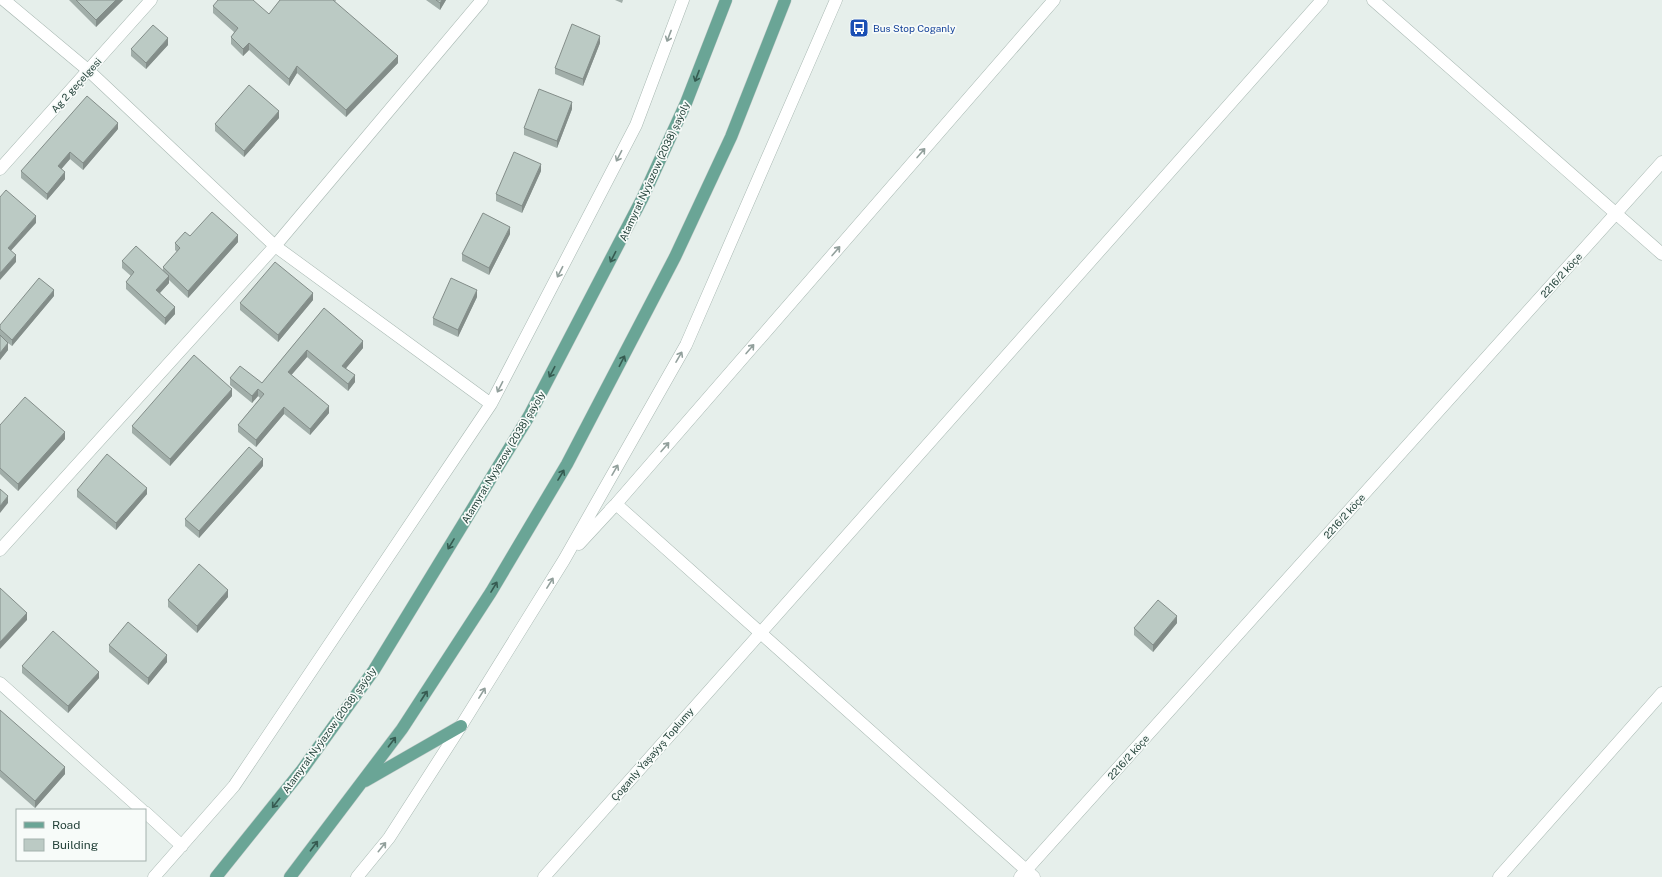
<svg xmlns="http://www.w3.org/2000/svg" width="1662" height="877" viewBox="0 0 1662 877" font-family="'Public Sans',sans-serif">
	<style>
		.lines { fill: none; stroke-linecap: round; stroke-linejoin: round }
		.minor-casing { stroke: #a8b8b2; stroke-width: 13 }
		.major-casing { stroke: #c2cac8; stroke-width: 13 }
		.minor { stroke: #fff; stroke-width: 12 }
		.major { stroke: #6aa596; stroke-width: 12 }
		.wall { fill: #a1aea9 }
		.shaded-wall { fill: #838d89 }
		.building { fill: #bbcac4; stroke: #838d89 }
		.oneway { stroke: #92a09c }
		.oneway2 { stroke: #365b51 }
		.labels { text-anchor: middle; stroke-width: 3.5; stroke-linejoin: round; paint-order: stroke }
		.transit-label { font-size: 10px; fill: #164399; stroke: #f7fbf9; text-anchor: start }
		.street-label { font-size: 10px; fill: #24423a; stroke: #f7fbf9 }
	</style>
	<rect width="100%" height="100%" fill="#e6efeb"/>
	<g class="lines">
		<defs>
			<path id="minor" d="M4,0l85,71 186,175 216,158
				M1373,0l289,254
				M0,169l151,-169
				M610,510l6,-6 418,373
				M579,544l37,-40 438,-504
				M0,550l275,-304 207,-246
				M0,683l142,127
				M145,812l37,34
				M154,877l80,-91 257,-382 145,-279 47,-125
				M357,877l32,-39 72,-112 103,-166 122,-215 150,-345
				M544,877l778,-877
				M1020,877l642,-715
				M1499,877l163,-184"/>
			<path id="major" d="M365,781l96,-55
				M216,877l86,-107 72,-100 155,-254 113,-217 44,-96 40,-103
				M290,877l112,-148 89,-137 76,-128 108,-207 56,-120 54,-137"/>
		</defs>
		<use href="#minor" class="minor-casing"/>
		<use href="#major" class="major-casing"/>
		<use href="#minor" class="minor"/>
		<use href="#major" class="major"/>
	</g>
	<path class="wall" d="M69,0h54l-27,27z
		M280,0h56l-1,2 63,61 -52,54 -49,-44 -8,13 -40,-36 -6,6 -12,-12v-7l3,-5 -21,-19v-7l56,8z
		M426,0h20l-6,10z
		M615,0h8l-1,3z
		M600,43l-17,43 -28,-12v-6z
		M168,45l-22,24 -15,-13v-7z
		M572,109l-15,39 -33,-13v-7z
		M279,118l-35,39 -29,-26v-7z
		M118,129l-35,41 -13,-11 -9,10 4,10 -18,21 -26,-22v-7z
		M541,171l-19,42 -26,-12v-7z
		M510,234l-21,41 -27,-14v-7z
		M190,236l48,6 -50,56 -19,-18v3l-9,10 15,21 -10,11 -39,-36v-7l5,-6 -9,-8v-7l41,9v-3l14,-15 -2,-2v-7z
		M54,296l-42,50 -4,-3v7l-8,10v-35z
		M477,297l-19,40 -25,-12v-7z
		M313,300l-35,42 -38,-32v-7z
		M324,308l39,40 -17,20 9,14 -7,9 -41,-34 -16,18 38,38 -19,22 -26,-21 -28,33 -18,-15v-7l22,-27 -2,-2 -6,7 -22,-18v-7l32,5z
		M232,396l-62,70 -38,-33v-7z
		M0,425l65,14 -47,52 -18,-17z
		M263,466l-64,72 -14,-12v-7z
		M77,490l70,4 -31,36 -39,-33z
		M228,597l-31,36 -29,-26v-7z
		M1177,623l-24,29 -19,-17v-7z
		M109,645l58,17 -19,23 -39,-33z
		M22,666l77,12 -31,35 -46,-40z
		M0,710l65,64 -30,34 -35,-31z"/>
	<path class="shaded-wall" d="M116,0h7l-27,27v-7z
		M442,0h4l-6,10v-7z
		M600,36v7l-17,43v-7z
		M168,38v7l-22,24v-6z
		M249,43v7l-6,6v-7z
		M398,56v7l-52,54v-7z
		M297,66v7l-8,13v-7z
		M572,102v7l-15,39v-7z
		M279,111v7l-35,39v-6z
		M118,123v6l-35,41v-7z
		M70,152v7l-12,14v-7z
		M541,164v7l-19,42v-7z
		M65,172v7l-18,21v-6z
		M36,216v7l-28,31v-6z
		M510,227v7l-21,41v-7z
		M238,235v7l-50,56v-7z
		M16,255v7l-16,18v-7z
		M169,276v7l-13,14v-7z
		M54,290v6l-42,50v-6z
		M477,290v7l-19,40v-7z
		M313,293v7l-35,42v-7z
		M175,307v7l-10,11v-7z
		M363,341v7l-21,25v-7z
		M8,343v7l-8,10v-7z
		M307,350v7l-19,22v-7z
		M355,375v7l-7,9v-7z
		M232,389v7l-62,70v-7z
		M258,389v7l-6,7v-7z
		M329,406v7l-19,22v-6z
		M284,407v7l-28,33v-7z
		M65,432v7l-47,52v-7z
		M263,459v7l-64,72v-7z
		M147,488v6l-31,36v-7z
		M8,496v7l-8,10v-7z
		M228,590v7l-31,36v-7z
		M27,613v7l-27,29v-7z
		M1177,616v7l-24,29v-7z
		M167,655v7l-19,23v-7z
		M99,672v6l-31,35v-7z
		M65,767v7l-30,34v-7z"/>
	<path class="building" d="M76,0h40l-20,20z
		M218,0h35l16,14 11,-14h53l65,56 -52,54 -49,-44 -8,13 -40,-36 -6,6 -12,-12 7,-9 -25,-22z
		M436,0h6l-2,3z
		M572,24l28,12 -17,43 -28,-11z
		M153,25l15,13 -22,25 -15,-14z
		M249,85l30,26 -35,40 -29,-27z
		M539,89l33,13 -15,39 -33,-13z
		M87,96l31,27 -35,40 -13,-11 -12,14 7,6 -18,22 -26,-23z
		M514,152l27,12 -19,42 -26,-12z
		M6,190l30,26 -28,32 8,7 -16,18v-76z
		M212,212l26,23 -50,56 -25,-24 17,-19 -5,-5 10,-11 5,4z
		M483,213l27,14 -21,41 -27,-14z
		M136,246l33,30 -13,14 19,17 -10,11 -39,-36 8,-10 -12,-11z
		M275,262l38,31 -35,42 -38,-32z
		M39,278l15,12 -42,50 -12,-11v-4z
		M451,278l26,12 -19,40 -25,-12z
		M324,308l39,33 -21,25 13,9 -7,9 -41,-34 -19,22 41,34 -19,23 -26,-22 -28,33 -18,-15 26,-31 -6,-5 -6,7 -22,-18 10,-12 22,17z
		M0,335l8,8 -8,10z
		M194,355l38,34 -62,70 -38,-33z
		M25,397l40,35 -47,52 -18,-16v-43z
		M249,447l14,12 -64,72 -14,-12z
		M107,454l40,34 -31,35 -39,-33z
		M0,489l8,7 -8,10z
		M199,564l29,26 -31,36 -29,-26z
		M0,588l27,25 -27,29z
		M1158,600l19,16 -24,29 -19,-17z
		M128,622l39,33 -19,23 -39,-33z
		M53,631l46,41 -31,34 -46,-40z
		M0,710l65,57 -30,34 -35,-31z"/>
	<defs><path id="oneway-shaft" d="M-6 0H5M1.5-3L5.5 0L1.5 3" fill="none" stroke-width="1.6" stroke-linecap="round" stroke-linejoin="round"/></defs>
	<g class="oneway">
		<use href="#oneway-shaft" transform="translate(669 36) rotate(111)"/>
		<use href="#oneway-shaft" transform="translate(921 153) rotate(-49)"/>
		<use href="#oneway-shaft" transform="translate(619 156) rotate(117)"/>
		<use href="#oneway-shaft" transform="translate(836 251) rotate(-49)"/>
		<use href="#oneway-shaft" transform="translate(560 272) rotate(117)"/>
		<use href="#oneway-shaft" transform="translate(750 349) rotate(-49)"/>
		<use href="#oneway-shaft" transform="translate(679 357) rotate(-60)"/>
		<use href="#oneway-shaft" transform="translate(500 387) rotate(117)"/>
		<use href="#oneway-shaft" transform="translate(665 447) rotate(-49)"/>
		<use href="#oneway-shaft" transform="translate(615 470) rotate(-60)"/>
		<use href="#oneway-shaft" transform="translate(550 583) rotate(-58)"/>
		<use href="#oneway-shaft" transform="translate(482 693) rotate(-58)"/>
		<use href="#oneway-shaft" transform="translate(382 847) rotate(-51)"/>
	</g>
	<g class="oneway2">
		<use href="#oneway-shaft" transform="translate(697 76) rotate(111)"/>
		<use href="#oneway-shaft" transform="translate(613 257) rotate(117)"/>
		<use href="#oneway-shaft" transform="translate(622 361) rotate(-63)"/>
		<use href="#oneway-shaft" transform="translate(552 372) rotate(118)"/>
		<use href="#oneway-shaft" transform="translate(561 475) rotate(-59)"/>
		<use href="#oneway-shaft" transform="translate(451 544) rotate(121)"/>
		<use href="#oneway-shaft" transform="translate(494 587) rotate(-59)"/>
		<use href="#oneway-shaft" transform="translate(424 696) rotate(-57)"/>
		<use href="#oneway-shaft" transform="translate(392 742) rotate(-53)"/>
		<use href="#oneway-shaft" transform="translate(276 803) rotate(128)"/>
		<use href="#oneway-shaft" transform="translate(314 846) rotate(-53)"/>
	</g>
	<defs>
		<symbol id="bus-square" viewBox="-11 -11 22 22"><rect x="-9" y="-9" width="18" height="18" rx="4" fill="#1a4fb4" stroke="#f7fbf9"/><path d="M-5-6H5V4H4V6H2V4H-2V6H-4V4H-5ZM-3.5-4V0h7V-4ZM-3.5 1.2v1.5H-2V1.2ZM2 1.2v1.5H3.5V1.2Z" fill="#fff"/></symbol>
	</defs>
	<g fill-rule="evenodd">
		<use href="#bus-square" x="848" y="17" width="22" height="22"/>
	</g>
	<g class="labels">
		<g class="transit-label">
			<text x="873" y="32">Bus Stop Coganly</text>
		</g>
		<g class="street-label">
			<text transform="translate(76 85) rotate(-48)" y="4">Ag 2 geçelgesi</text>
			<text transform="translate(654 171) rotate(-65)" y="4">Atamyrat Nyýazow (2038) şaýoly</text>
			<text transform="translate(1561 275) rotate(-48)" y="4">2216/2 köçe</text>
			<text transform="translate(503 457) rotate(-59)" y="4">Atamyrat Nyýazow (2038) şaýoly</text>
			<text transform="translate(1344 516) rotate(-48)" y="4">2216/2 köçe</text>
			<text transform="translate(329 730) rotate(-54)" y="4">Atamyrat Nyýazow (2038) şaýoly</text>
			<text transform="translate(652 754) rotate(-49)" y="4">Çoganly Ýaşaýyş Toplumy</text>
			<text transform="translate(1128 757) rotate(-48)" y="4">2216/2 köçe</text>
		</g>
	</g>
	<rect x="16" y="809" width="130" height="52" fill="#f7fbf9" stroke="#a3b1ad"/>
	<rect x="24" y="822" width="20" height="6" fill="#6aa596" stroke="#a3b1ad"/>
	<text x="52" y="829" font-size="12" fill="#24423a">Road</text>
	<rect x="24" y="839" width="20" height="12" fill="#bbcac4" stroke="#a3b1ad"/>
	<text x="52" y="849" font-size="12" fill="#24423a">Building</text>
</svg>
